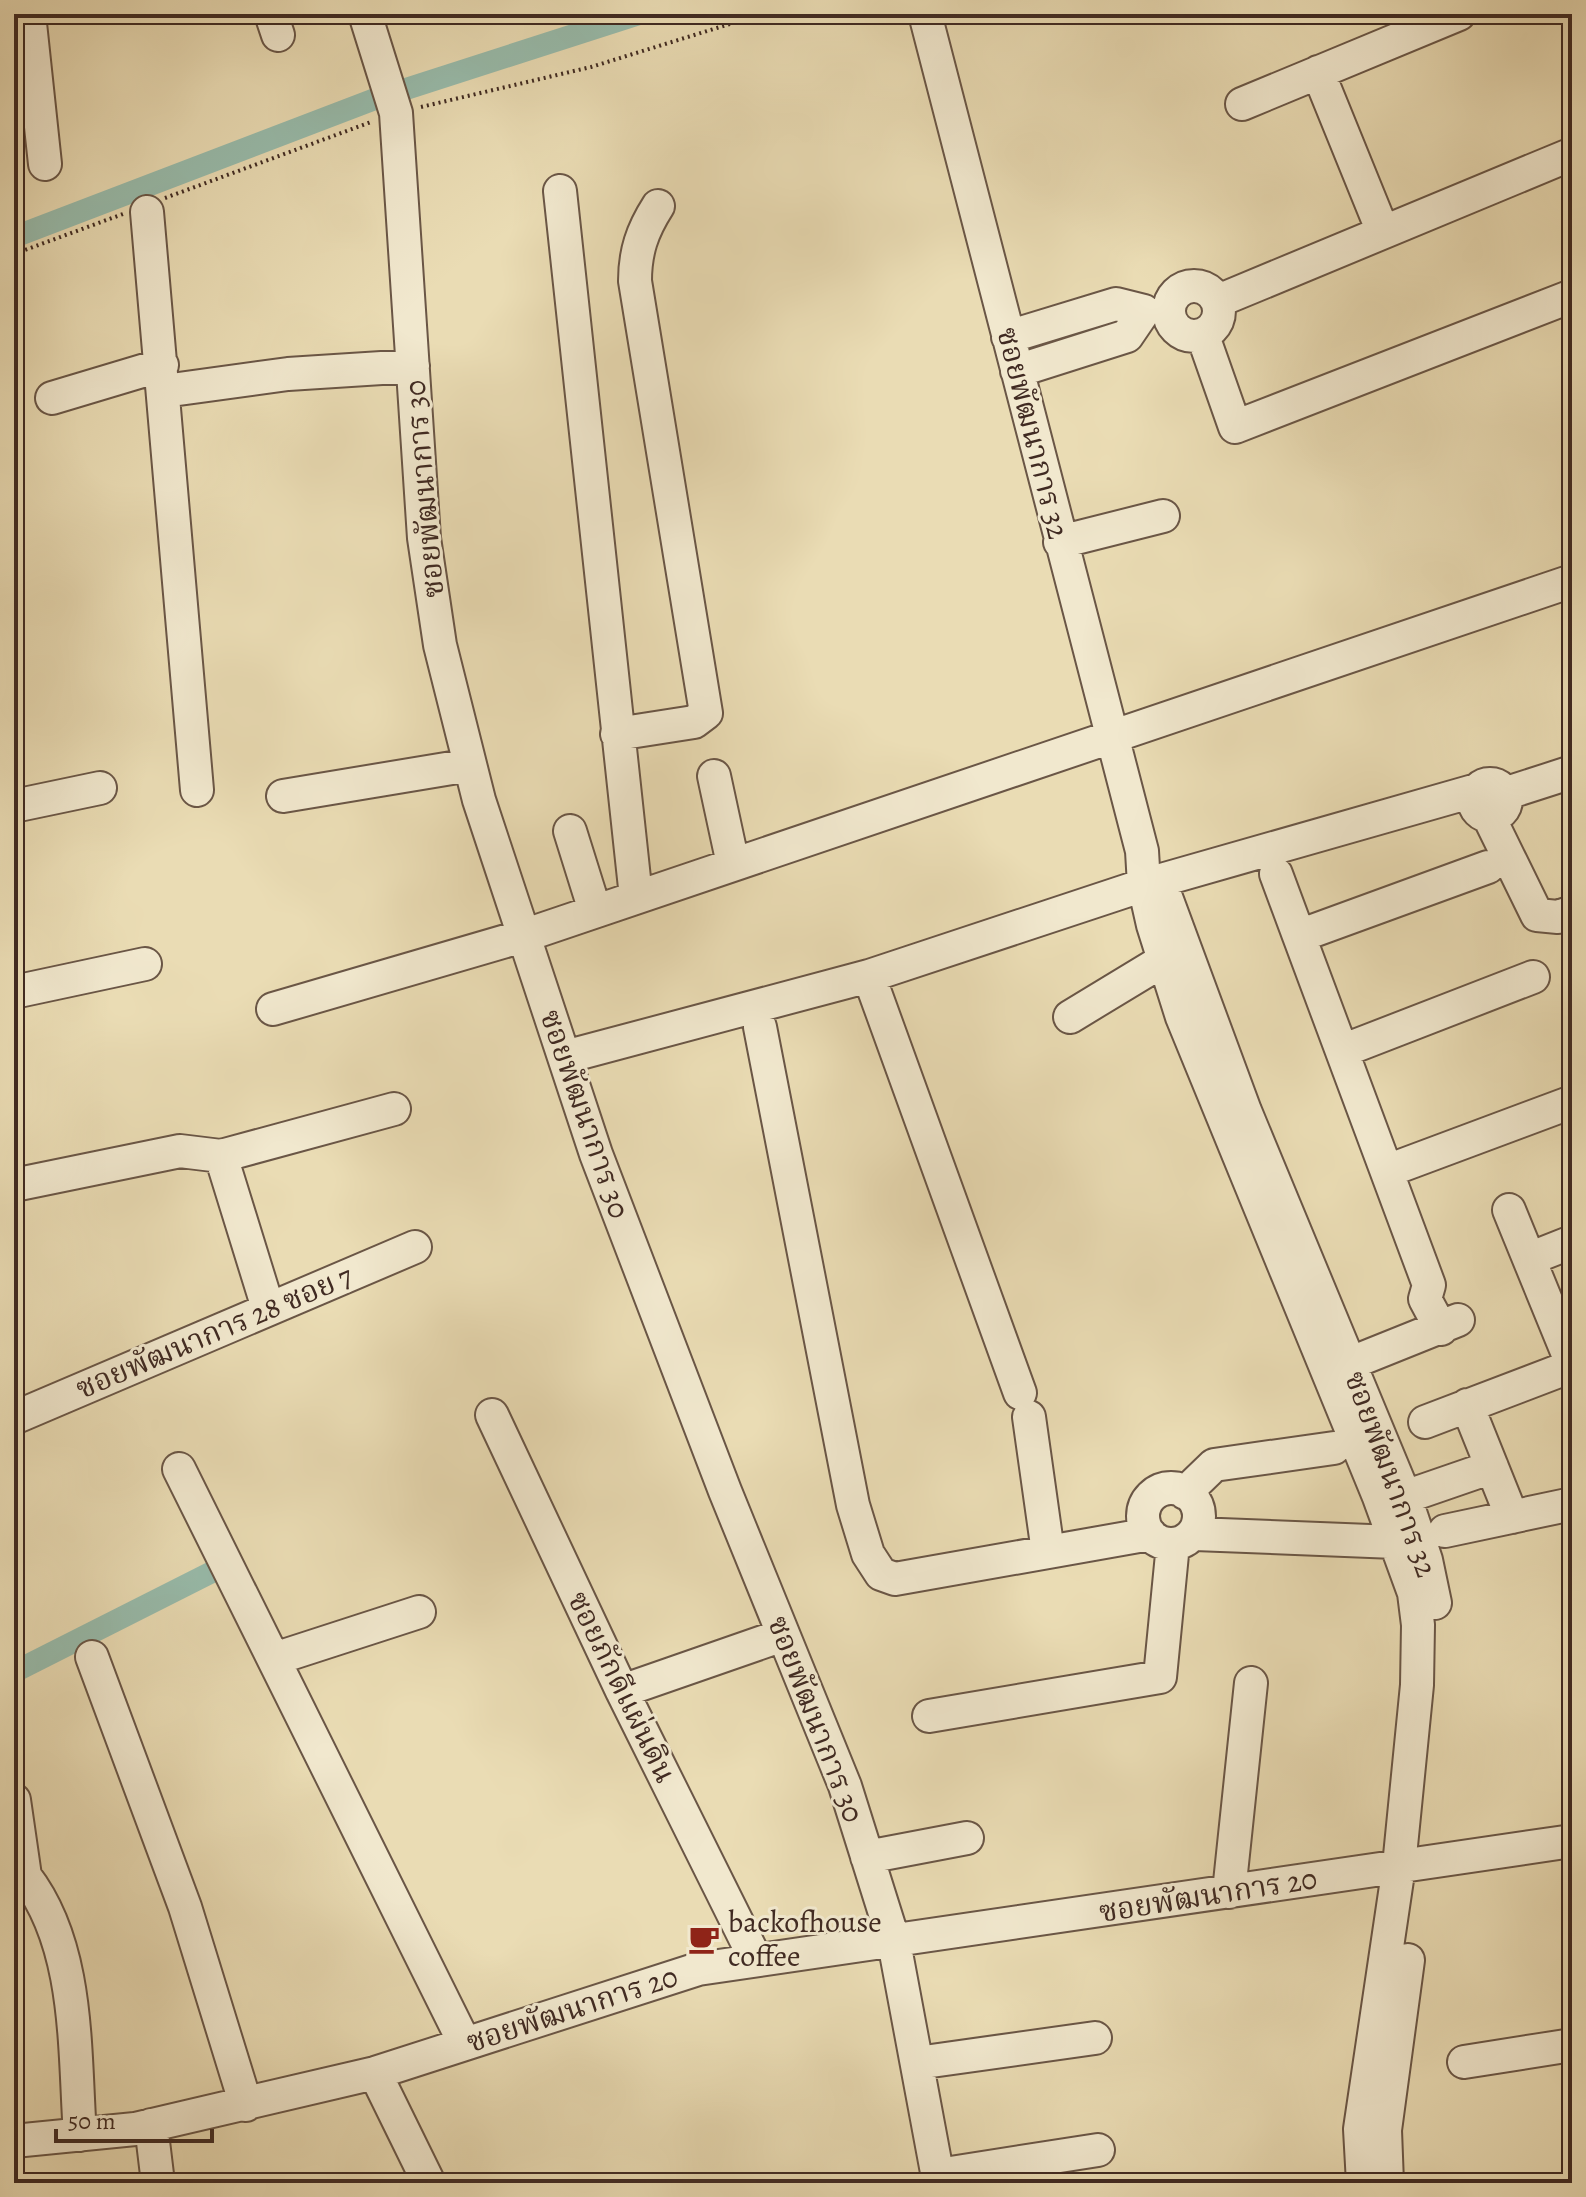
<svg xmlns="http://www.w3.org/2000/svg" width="1586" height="2197" viewBox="0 0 1586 2197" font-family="Alegreya,'Noto Serif Thai',serif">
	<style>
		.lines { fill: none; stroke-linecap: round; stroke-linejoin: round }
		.canal { stroke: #98bcac; stroke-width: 22 }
		.minor-casing { stroke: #6a5646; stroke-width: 36 }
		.path { stroke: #402a22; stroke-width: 4; stroke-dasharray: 2 4; stroke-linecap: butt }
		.minor { stroke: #f1e8ce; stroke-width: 32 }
		.labels { text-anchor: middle; stroke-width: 6; stroke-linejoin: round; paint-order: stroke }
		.street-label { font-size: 30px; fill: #402a22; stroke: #f1e8ce }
		.poi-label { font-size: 30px; fill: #402a22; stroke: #f1e8ce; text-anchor: start }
	</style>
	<rect width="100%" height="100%" fill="#eadcb4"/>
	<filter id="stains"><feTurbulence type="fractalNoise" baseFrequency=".0025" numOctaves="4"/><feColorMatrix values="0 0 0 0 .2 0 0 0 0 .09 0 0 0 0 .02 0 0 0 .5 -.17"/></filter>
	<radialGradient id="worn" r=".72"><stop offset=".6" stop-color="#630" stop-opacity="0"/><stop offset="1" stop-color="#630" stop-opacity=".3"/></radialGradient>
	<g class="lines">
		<path class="canal" d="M14,237l361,-138 264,-85
			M14,1672l202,-102"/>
		<defs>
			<path id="minor" d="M29,14l16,150
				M271,14l7,21
				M365,14l31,99 28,425 16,107 39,155 117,354 129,337 120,295 49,156 45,241
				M925,14l217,837 2,34 9,40 29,92 197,480 35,96 4,32 -1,60 -18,181 -39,263 3,54
				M1318,72l65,160
				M1242,104l217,-90
				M560,191l76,706
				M147,212l50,578
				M1169 311a25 25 0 1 1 50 0a25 25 0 1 1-50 0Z
				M1218,301l354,-147
				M1203,336l32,91 337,-131
				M1008,337l108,-33 28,7 -17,25 -110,35
				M164,391l124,-17 125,-8
				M52,398l110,-33
				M1060,542l103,-26
				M617,734l77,-12 12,-9 -71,-432c0,-29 7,-50 23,-75
				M714,776l19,88
				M1474 800a16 16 0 1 1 32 0a16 16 0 1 1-32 0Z
				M1504,794l68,-22
				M283,796l187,-31
				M14,806l86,-18
				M1488,815l49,100 21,2 14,-5
				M570,831l25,80
				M1276,874l23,62 189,-69
				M1160,881l85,230 160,386 21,63 9,43
				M1299,936l130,349 -4,14 16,30
				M869,976l151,417
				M14,992l131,-28
				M273,1009l250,-73 1049,-355
				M1070,1017l94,-57
				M760,1027l93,478 15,49 13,20 14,5 255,-45
				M1342,1051l191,-74
				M565,1057l304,-81 275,-91 333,-95
				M221,1156l47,152
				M1387,1171l185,-69
				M14,1185l166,-34 41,5 173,-47
				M1509,1210l63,154
				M1529,1259l43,-17
				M1331,1371l127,-51
				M1467,1405l45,112
				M492,1415l130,276 133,267
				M1029,1417l19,135
				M14,1418l401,-171
				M1425,1422l147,-56
				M179,1469l286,575
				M1143 1516a28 28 0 1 1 56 0a28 28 0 1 1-56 0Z
				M1185,1493l29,-28 120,-17
				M1405,1497l87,-30
				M1445,1531l127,-27
				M1195,1534l200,8
				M92,1657l93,250 61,198
				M274,1659l145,-47
				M622,1691l161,-56
				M929,1716l231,-39 13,-133
				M14,1800l11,76
				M867,1857l100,-19
				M14,1878l11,-2c55,71 49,175 55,259
				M1229,1892l22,-209
				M1464,2062l108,-17
				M917,2063l178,-25
				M375,2073l54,110
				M151,2125l7,58
				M14,2141l121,-12 240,-56 323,-104 874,-128
				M938,2175l160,-25
				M1387,2183l-2,-53 23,-170"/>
		</defs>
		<use href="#minor" class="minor-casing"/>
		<path class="path" d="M421,107l170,-40 171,-53
			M165,198l206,-76
			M14,254l109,-40"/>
		<use href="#minor" class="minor"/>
	</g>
	<defs>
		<symbol id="cafe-bare" viewBox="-9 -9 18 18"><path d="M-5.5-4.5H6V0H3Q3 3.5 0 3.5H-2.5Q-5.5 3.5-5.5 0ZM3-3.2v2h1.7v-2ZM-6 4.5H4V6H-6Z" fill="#8f2418" stroke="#f1e8ce" stroke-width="2.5" paint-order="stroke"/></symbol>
	</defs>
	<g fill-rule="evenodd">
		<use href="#cafe-bare" x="682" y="1917" width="44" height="44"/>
	</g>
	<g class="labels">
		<g class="street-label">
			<text transform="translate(1033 433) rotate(76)" y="10">ซอยพัฒนาการ 32</text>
			<text transform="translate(424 489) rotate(-95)" y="10">ซอยพัฒนาการ 30</text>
			<text transform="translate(585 1114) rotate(71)" y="10">ซอยพัฒนาการ 30</text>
			<text transform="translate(214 1332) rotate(-23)" y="10">ซอยพัฒนาการ 28 ซอย 7</text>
			<text transform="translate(1391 1474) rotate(70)" y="10">ซอยพัฒนาการ 32</text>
			<text transform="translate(622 1687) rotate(64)" y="10">ซอยภักดีแผ่นดิน</text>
			<text transform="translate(816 1719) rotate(69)" y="10">ซอยพัฒนาการ 30</text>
			<text transform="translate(1208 1895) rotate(-9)" y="10">ซอยพัฒนาการ 20</text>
			<text transform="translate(572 2009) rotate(-18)" y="10">ซอยพัฒนาการ 20</text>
		</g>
		<g class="poi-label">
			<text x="728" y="1932">backofhouse<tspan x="728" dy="34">coffee</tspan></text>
		</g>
	</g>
	<rect width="1586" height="2197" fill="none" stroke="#eadcb4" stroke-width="48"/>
	<rect x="16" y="16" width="1554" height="2165" fill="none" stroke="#402a22" stroke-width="4"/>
	<rect x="24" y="24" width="1538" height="2149" fill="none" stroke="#402a22" stroke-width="2"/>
	<path d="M56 2129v12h156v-12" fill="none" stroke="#402a22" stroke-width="4"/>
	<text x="68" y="2129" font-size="24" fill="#402a22" stroke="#f1e8ce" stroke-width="6" paint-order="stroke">50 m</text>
	<rect width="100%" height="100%" filter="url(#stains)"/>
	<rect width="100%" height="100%" fill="url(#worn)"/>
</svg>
